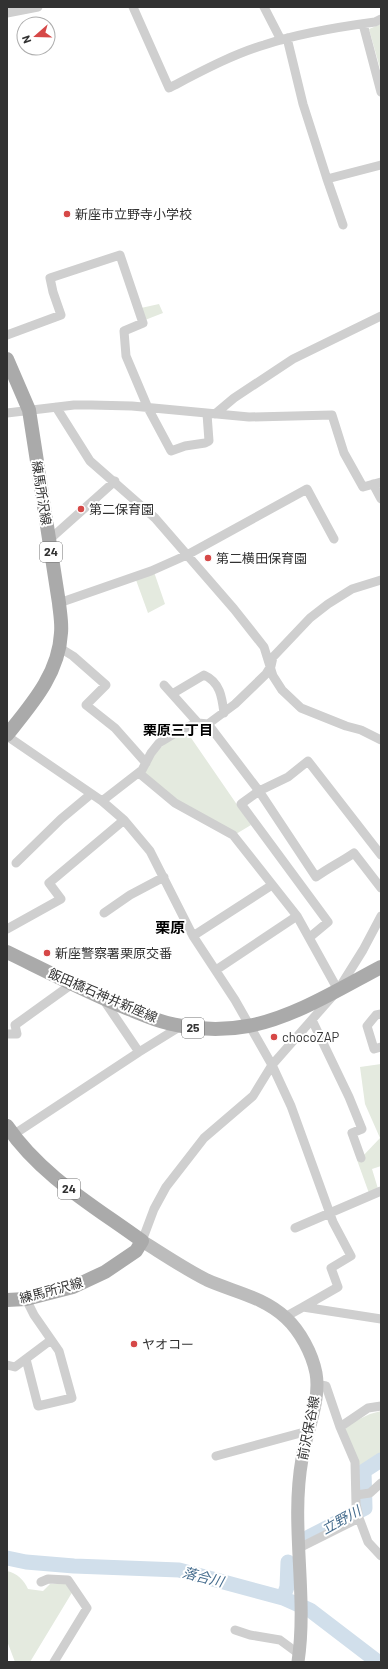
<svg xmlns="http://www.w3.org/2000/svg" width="388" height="1669" viewBox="0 0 388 1669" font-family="Barlow,'Noto Sans JP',sans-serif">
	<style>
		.green { fill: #e4eadf }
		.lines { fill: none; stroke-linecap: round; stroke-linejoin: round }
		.river { stroke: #d1dfeb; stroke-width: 15 }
		.minor { stroke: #cfcfcf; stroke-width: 9 }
		.secondary { stroke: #bcbcbc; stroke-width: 13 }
		.primary { stroke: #aaa; stroke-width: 14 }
		.poi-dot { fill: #d64847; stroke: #fff; stroke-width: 1.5 }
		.labels { text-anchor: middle; stroke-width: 4; stroke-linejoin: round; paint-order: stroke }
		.shield { fill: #fff; stroke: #707070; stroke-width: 1 }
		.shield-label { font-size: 12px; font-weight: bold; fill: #323232 }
		.poi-label { font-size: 13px; fill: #323232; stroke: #fff; text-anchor: start }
		.street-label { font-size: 13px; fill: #323232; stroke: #fff }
		.neighbourhood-label { font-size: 14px; font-weight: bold; fill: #000; stroke: #fff }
		.water-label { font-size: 14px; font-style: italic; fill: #466d8e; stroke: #fff }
		.quarter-label { font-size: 15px; font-weight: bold; fill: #000; stroke: #fff }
	</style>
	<rect width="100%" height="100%" fill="#fff"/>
	<path class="green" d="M381,24v48l-12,-43z
		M159,304l4,9 -18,7 -4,-12z
		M154,572l11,32 -17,9 -12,-33z
		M187,732l64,93 -15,9 -60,-32 -35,-29c12,-16 25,-37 46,-41z
		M381,1064v102l-9,3 7,23 -9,4 -13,-36 4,-2 19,-20 -15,-34 -5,-37z
		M381,1411v46l-23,14 -13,-41 2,-5 23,-11z
		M7,1571c10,2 17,9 21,18l15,2 7,-7h17l6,7 -43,71h-15l-8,-21z"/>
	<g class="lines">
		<path class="river" d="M309,1537l56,-29 -1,-37 17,-11
			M7,1558l19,4 48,4 105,4 104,28 27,12 68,52
			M283,1598l4,-11 1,-25"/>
		<path class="minor" d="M133,7l36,81c31,-16 62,-33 95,-43 35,-12 74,-18 111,-23l6,-3
			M264,7l17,33
			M7,13l31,-6
			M363,24l18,68
			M287,38l16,66 24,75 54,-14
			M327,179l16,46
			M7,335l54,-20 -8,-23 -3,-14 70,-23 23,68 -19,8 2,25 22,52 23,43 14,-5 20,-3 4,-2 -2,-27
			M56,407l34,54 65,57 79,91 30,38 9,29 9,14 19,18 45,18 15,4 20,10
			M7,413l67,-8h17l41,1 117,11 83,-2 12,38 19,34 18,-5
			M215,414l19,-16 59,-39 88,-43
			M373,484l8,15
			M49,540l66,-59
			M59,603l92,-32 36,-16 120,-66 27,50
			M60,648l13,8 33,29 -20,20 29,23 31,35
			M164,685l34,38
			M172,694l32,-19c16,7 18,22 20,38
			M208,724l51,67 57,86c12,-9 25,-15 38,-24l27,35
			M7,736l95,65 22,19 26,31 43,85 42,64 37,65 19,41 42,116 18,34 -20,12 7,19 -35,20
			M139,773l36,30 58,32 64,81 41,74
			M102,801l40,-31 9,-17 8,-10 23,-14 16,-6 10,1 27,-20 31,-30 5,-8 2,-9 37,-39 18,-14 24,-15 29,-9
			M16,863l45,-44 30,-25
			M104,913l26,-18 34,-18
			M7,929l54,-30 -12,-16 75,-63
			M193,936l79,-51
			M310,937l18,-15 -87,-118 18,-13 29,-14 20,-16 73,94
			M216,970l81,-54
			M103,999l36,53
			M381,1014l-5,1 -9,11 7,23 7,-2
			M312,1020l37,77 13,32 -10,4 9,25
			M7,1034h10l-2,-9 57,-41
			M13,1135l126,-83 42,-26
			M295,1228l86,-37
			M142,1241l12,-32 12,-22 38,-49 49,-42 19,-31 66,-75 25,-40 18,-34
			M26,1299l8,16 25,36 13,47 -34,8 -12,-47
			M285,1317l18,-10 78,12
			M7,1365l8,2 36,-27
			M316,1384l10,2 14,41 15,35 1,42 3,14 9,24 13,14
			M340,1427l28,-19 13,-2
			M216,1456l92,-25
			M356,1495l14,-2 11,-10
			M299,1548l60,-30
			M41,1582l7,-3 20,1 19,28 -33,54
			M235,1630l15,5 30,5 19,14"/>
		<path class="secondary" d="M142,1241c21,13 43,28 65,39 27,12 57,17 79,38 14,13 26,35 30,55 5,28 -10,59 -14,86 -12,67 6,136 -4,203"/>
		<path class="primary" d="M7,359l22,51 30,193c1,10 3,20 2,30 -2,41 -30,72 -54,102
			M7,952c37,18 74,37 112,53 20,8 41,18 63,21 22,4 45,4 66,0 45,-8 93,-38 133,-59
			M7,1126c34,50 87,80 135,115l-6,10 -31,21 -32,15 -47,12 -19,1"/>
	</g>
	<g class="poi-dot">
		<circle cx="67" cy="214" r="4"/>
		<circle cx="81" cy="509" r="4"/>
		<circle cx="208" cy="558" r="4"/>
		<circle cx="47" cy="953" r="4"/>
		<circle cx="274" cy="1037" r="4"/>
		<circle cx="134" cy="1344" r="4"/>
	</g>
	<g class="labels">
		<g class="shield">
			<rect x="40" y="542" width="22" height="20" rx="3"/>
			<rect x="182" y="1018" width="22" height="20" rx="3"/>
			<rect x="58" y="1179" width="22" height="20" rx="3"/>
		</g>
		<g class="shield-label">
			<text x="51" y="556">24</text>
			<text x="193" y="1032">25</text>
			<text x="69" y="1193">24</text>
		</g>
		<g class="poi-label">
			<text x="75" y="219">新座市立野寺小学校</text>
			<text x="89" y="514">第二保育園</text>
			<text x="216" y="563">第二横田保育園</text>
			<text x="55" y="958">新座警察署栗原交番</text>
			<text x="282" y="1042">chocoZAP</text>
			<text x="142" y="1349">ヤオコー</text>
		</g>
		<g class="street-label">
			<text transform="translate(42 493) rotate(81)" y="5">練馬所沢線</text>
			<text transform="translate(103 995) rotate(23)" y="5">飯田橋石神井新座線</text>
			<text transform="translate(51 1290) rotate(-15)" y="5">練馬所沢線</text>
			<text transform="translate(308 1428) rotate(-79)" y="5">前沢保谷線</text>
		</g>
		<g class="neighbourhood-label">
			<text x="178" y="735">栗原三丁目</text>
		</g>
		<g class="water-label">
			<text transform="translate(341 1520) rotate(-29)" y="5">立野川</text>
			<text transform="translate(203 1577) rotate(14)" y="5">落合川</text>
		</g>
		<g class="quarter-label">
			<text x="170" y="933">栗原</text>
		</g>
	</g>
	<rect width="388" height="1669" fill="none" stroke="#323232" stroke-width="16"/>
	<g transform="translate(36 36) rotate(250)"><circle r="19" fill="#ffffff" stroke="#adadad"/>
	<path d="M0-3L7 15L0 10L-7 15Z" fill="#d64847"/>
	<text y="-6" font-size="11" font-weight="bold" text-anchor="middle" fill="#323232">N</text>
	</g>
</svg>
